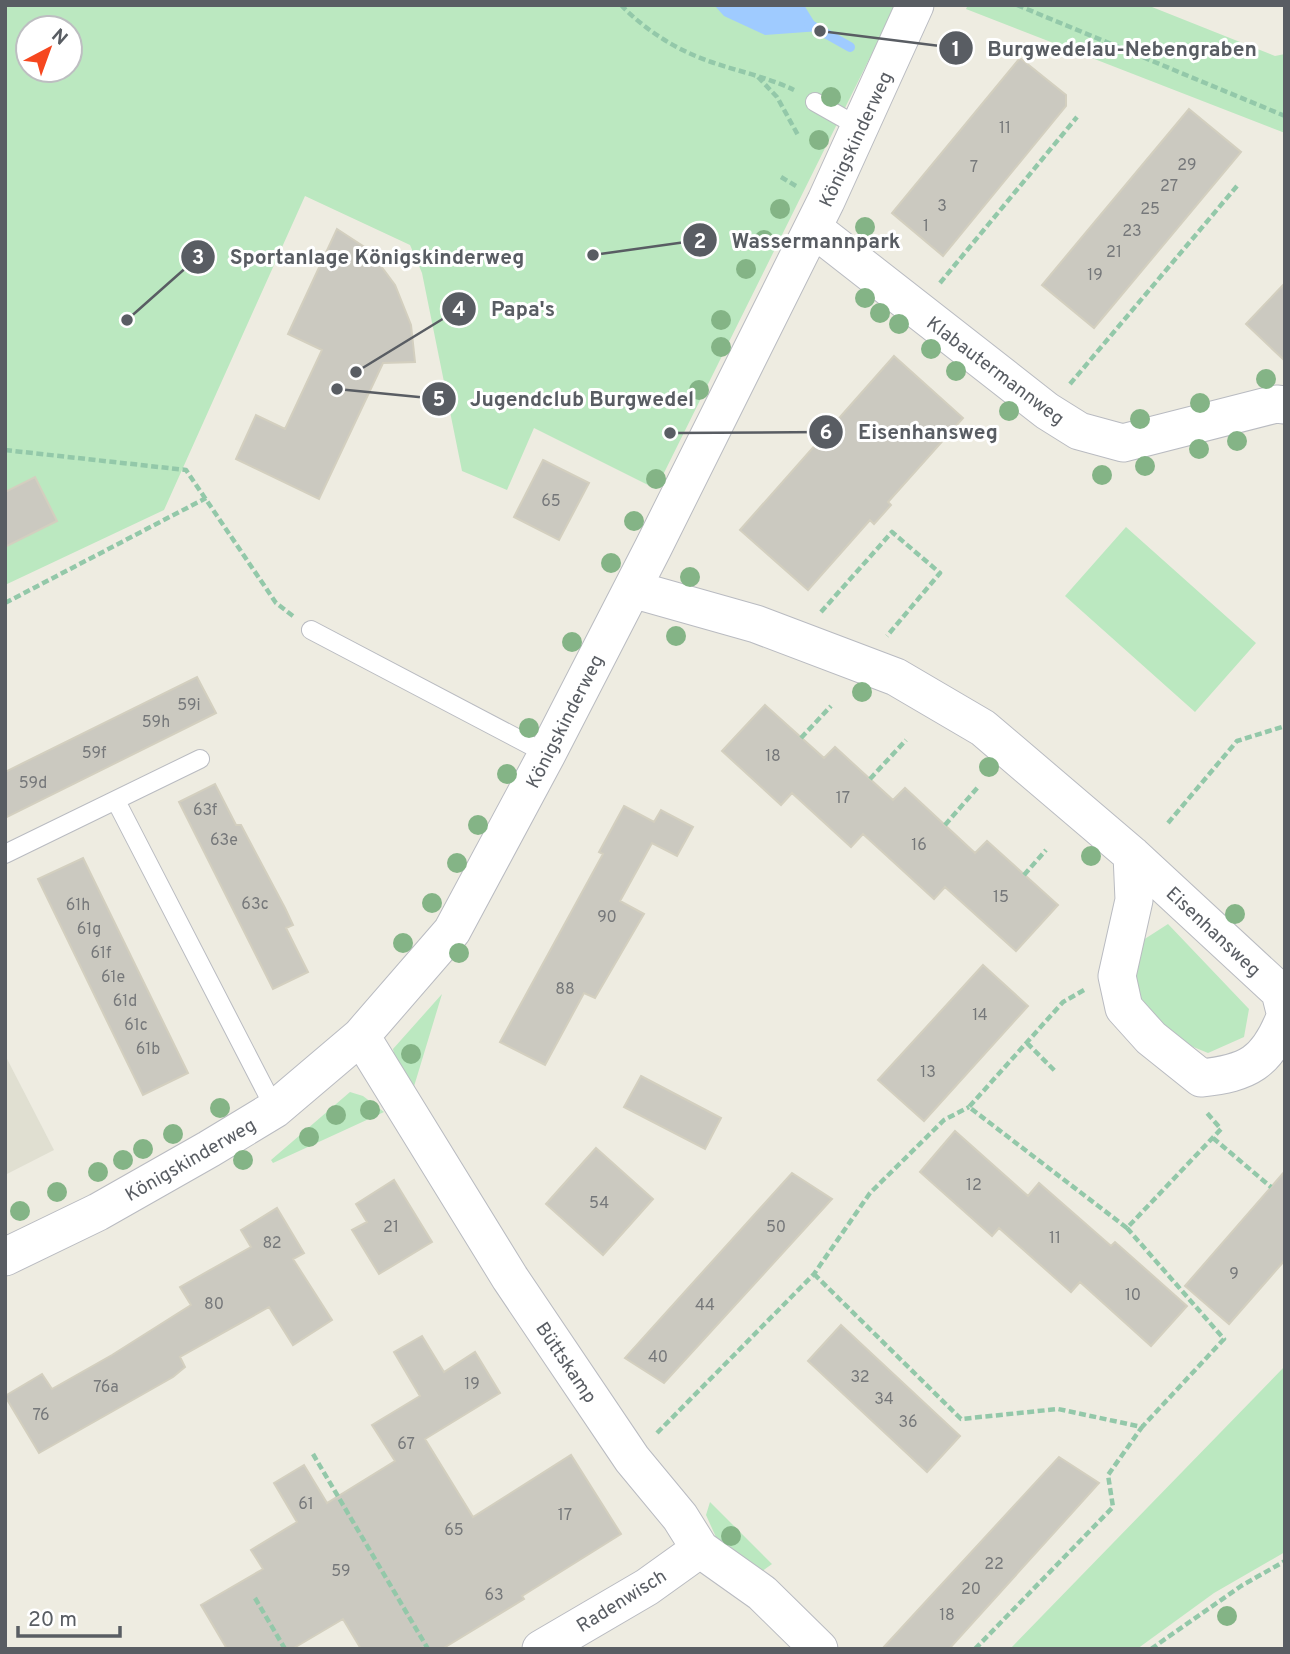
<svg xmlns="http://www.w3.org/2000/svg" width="1290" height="1654" viewBox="0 0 1290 1654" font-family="Overpass,sans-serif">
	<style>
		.education { fill: #e0dfd1 }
		.green { fill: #bbe8c0; fill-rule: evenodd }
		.water { fill: #9fcbff }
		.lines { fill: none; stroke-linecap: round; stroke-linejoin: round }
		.stream { stroke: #9fcbff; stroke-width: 10 }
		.building { fill: #cbc9c0; stroke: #d3cfbf; stroke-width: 2 }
		.lane-casing { stroke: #b9bbc1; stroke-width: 20 }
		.street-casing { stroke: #b9bbc1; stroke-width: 39 }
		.path { stroke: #93c8a9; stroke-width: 4.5; stroke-dasharray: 7 3.5; stroke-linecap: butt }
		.lane { stroke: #fff; stroke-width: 18 }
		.street { stroke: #fff; stroke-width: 37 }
		.tree { fill: #84b486 }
		.labels { text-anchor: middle; stroke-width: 6; stroke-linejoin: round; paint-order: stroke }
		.number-label { font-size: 16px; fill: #76787a }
		.street-label { font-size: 19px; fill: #595d63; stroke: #fff }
		.leader { fill: none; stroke: #595d63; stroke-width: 2.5 }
		.callout-dot { fill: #595d63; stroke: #fff; stroke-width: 2.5 }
		.mark-label { font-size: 21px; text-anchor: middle; font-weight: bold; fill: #fff }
		.callout-label { font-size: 21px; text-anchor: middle; font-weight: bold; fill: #595d63; stroke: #fff; stroke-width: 6; stroke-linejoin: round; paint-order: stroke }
	</style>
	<rect width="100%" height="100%" fill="#eeece1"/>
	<path class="education" d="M5,1055l49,95 -49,25z"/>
	<path class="green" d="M5,5h891l-240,484 -122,-61 -27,62 -45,-19 -40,-198 -12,-28 -105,-49 -141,314 -159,75zM28,28h42v42h-42z
		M968,5h179l128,51 10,-2v79l-319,-124z
		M1126,527l130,116 -61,69 -130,-116z
		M1168,924l81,85 -5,28 -36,16 -34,-14 -37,-42 -7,-22 10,-33z
		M442,994l-30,99 -16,-29 -3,-15z
		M350,1092l13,4 21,16 -111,51 -2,-3z
		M1285,1366v186l-71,41 -77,56h-127z
		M710,1502l62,62 -11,8 -41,-26 -14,-31z"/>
	<path class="water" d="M714,5h90l16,26 -55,4 -41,-19z"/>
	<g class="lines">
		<path class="stream" d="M809,24l41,23"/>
	</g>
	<path class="building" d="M1020,58l46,37v11l-123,150 -51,-43z
		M1189,109l52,43 -147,176 -52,-43z
		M337,229l32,21 26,35 16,40 4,37 -32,1 -64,136 -83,-40 20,-44 29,14 37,-79 -34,-16z
		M1285,283v78l-39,-37z
		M894,356l69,62 -75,84 3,3 -17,19 -4,-4 -62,70 -68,-60z
		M543,460l46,23 -30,57 -45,-23z
		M35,477l22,44 -52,26v-55z
		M197,677l19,36 -211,105v-46z
		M765,705l59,53 11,-11 58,53 12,-12 70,65 12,-12 71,64 -42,46 -71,-64 -11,12 -71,-65 -12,13 -59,-54 -11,12 -59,-54z
		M215,784l21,41h5l44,83 8,17 -7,3 22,44 -35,17 -94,-187z
		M624,806l30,16 7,-12 32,17 -16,29 -25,-13 -32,58 24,13 -49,84 -11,-5 -39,72 -45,-23 103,-188 -4,-2z
		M83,858l105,215 -45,22 -105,-216z
		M983,965l45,41 -104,115 -46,-41z
		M641,1076l80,42 -16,31 -81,-42z
		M955,1131l73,65 11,-13 72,63 4,-4 72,64 -36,40 -71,-64 -9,10 -72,-64 -7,8 -72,-64z
		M596,1148l57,51 -50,56 -57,-51z
		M1285,1171v89l-56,64 -44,-38z
		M792,1173l40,26 -168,184 -39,-25z
		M394,1180l38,62 -53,32 -27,-44 15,-8 -11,-18z
		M277,1208l27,45 -11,6 39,61 -39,25 -24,-38 -89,50 5,10 -12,10 -134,76 -34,-57 37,-22 10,15 60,-34 79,-50 -11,-18 71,-40 -10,-17z
		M841,1325l119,111 -33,36 -119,-111z
		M422,1336l22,36 31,-20 25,41 -75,46 48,78 98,-62 50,79 -99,62 2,3 -82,50h-81l-18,-30 -51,30h-65l-26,-44 62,-36 -12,-19 46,-28 -23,-39 30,-18 23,38 68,-42 -23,-36 48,-29 -26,-44z
		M1059,1457l40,26 -150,166h-67z"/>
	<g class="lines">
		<defs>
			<path id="lane" d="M815,102l46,26
				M311,630l236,124
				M116,801l159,308
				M5,854l195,-95"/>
			<path id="street" d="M813,228l234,183 32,20 44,12 153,-39 9,1
				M632,589l124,35 140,53 87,51 149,127 148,137 5,20
				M1132,855l2,45 -17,76 7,32 27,30 50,40c47,-5 66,-15 84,-61
				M361,1036l149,242 122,181 48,58 20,32 62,44 57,56
				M5,1257l93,-45 111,-63 66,-40 86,-73 91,-105 95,-177 106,-206 173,-347 89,-196
				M541,1649l106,-62 53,-38"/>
		</defs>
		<use href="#lane" class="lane-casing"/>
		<use href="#street" class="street-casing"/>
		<path class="path" d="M621,5c19,20 45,38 70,49 33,15 70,20 103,36
			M1017,5l268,111
			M758,77l19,20 22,40
			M781,177l15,9
			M940,283l137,-166
			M1070,384l167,-198
			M5,450l181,20 90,133 17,13
			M5,603l201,-105
			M821,612l71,-80 48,41 -53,63
			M801,738l30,-32
			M870,779l36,-39
			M1168,823l69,-82 48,-15
			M945,825l34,-39
			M1024,875l22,-25
			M1084,990l-21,12 -94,105 158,121 94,-99 -14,-16
			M1027,1043l29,29
			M1213,1138l58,49
			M1127,1228l97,111 -82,88
			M814,1274l147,145 97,-10 84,18 -34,48 5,32 -138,142
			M657,1433l157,-159 56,-81 74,-73 25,-13
			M313,1454l115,195
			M255,1598l30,51
			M1151,1649l90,-63 44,-25"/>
		<use href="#lane" class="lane"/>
		<use href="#street" class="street"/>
	</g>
	<g class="tree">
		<circle cx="831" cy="97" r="10"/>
		<circle cx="819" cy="140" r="10"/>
		<circle cx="780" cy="209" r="10"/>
		<circle cx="865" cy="227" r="10"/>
		<circle cx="764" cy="240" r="10"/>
		<circle cx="746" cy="269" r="10"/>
		<circle cx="865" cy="298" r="10"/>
		<circle cx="880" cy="313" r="10"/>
		<circle cx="721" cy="320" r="10"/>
		<circle cx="899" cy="324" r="10"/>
		<circle cx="721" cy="347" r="10"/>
		<circle cx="931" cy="349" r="10"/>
		<circle cx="956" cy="371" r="10"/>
		<circle cx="1266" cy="379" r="10"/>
		<circle cx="699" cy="390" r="10"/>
		<circle cx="1200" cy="403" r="10"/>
		<circle cx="1009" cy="411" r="10"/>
		<circle cx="1140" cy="419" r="10"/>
		<circle cx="1237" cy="441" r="10"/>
		<circle cx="1199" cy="449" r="10"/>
		<circle cx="1145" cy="466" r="10"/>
		<circle cx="1102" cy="475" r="10"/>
		<circle cx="656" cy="479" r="10"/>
		<circle cx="634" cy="521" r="10"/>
		<circle cx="611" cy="563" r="10"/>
		<circle cx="690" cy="577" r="10"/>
		<circle cx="676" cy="636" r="10"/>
		<circle cx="572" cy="642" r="10"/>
		<circle cx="862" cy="692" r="10"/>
		<circle cx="529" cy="728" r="10"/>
		<circle cx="989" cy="767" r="10"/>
		<circle cx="507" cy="774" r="10"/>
		<circle cx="478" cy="825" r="10"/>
		<circle cx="1091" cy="856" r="10"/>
		<circle cx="457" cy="863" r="10"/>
		<circle cx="432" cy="903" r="10"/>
		<circle cx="1235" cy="914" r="10"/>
		<circle cx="403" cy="943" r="10"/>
		<circle cx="459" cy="953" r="10"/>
		<circle cx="411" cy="1054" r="10"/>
		<circle cx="220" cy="1108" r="10"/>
		<circle cx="370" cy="1110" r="10"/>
		<circle cx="336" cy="1115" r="10"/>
		<circle cx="173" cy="1134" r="10"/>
		<circle cx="309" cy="1137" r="10"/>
		<circle cx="143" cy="1149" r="10"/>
		<circle cx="123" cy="1160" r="10"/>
		<circle cx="243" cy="1160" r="10"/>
		<circle cx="98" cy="1172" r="10"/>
		<circle cx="57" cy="1192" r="10"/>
		<circle cx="20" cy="1211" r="10"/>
		<circle cx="731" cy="1536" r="10"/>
		<circle cx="1227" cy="1616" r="10"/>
	</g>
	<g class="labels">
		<g class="number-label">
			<text x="1005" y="133">11</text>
			<text x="1187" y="170">29</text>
			<text x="974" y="172">7</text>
			<text x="1169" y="191">27</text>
			<text x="942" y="211">3</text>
			<text x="1150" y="214">25</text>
			<text x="926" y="231">1</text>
			<text x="1132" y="236">23</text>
			<text x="1114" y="257">21</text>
			<text x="1095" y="280">19</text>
			<text x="551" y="506">65</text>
			<text x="189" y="710">59i</text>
			<text x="156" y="727">59h</text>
			<text x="94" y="758">59f</text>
			<text x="773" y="761">18</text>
			<text x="33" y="788">59d</text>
			<text x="843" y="803">17</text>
			<text x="205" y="815">63f</text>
			<text x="224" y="845">63e</text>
			<text x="919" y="850">16</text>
			<text x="1001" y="902">15</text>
			<text x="255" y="909">63c</text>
			<text x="78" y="910">61h</text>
			<text x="607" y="922">90</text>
			<text x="89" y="934">61g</text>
			<text x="101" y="958">61f</text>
			<text x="113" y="982">61e</text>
			<text x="565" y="994">88</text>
			<text x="125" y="1006">61d</text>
			<text x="980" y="1020">14</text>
			<text x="136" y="1030">61c</text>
			<text x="148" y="1054">61b</text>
			<text x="928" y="1077">13</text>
			<text x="974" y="1190">12</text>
			<text x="599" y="1208">54</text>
			<text x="391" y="1232">21</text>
			<text x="776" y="1232">50</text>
			<text x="1055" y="1243">11</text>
			<text x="272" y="1248">82</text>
			<text x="1234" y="1279">9</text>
			<text x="1133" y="1300">10</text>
			<text x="214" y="1309">80</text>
			<text x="705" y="1310">44</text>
			<text x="658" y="1362">40</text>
			<text x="860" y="1382">32</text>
			<text x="472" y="1389">19</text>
			<text x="106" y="1392">76a</text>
			<text x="884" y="1404">34</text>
			<text x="41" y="1420">76</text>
			<text x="908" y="1427">36</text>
			<text x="406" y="1449">67</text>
			<text x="306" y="1509">61</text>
			<text x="565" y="1520">17</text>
			<text x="454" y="1535">65</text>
			<text x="994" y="1569">22</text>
			<text x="341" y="1576">59</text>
			<text x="971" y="1594">20</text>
			<text x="494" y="1600">63</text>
			<text x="947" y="1620">18</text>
		</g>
		<g class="street-label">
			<text transform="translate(855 139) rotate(-65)" y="7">Königskinderweg</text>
			<text transform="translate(996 370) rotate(37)" y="7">Klabautermannweg</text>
			<text transform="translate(564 721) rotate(-63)" y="7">Königskinderweg</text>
			<text transform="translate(1214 931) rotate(43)" y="7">Eisenhansweg</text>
			<text transform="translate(190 1159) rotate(-30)" y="7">Königskinderweg</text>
			<text transform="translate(567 1362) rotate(56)" y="7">Büttskamp</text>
			<text transform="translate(621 1600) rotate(-32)" y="7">Radenwisch</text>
		</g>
	</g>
	<path class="leader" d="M820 31L956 48M593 255L700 240M127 320L198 257M356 372L459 309M337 389L439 399M670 433L826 432"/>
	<g class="callout-dot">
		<circle cx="820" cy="31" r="7"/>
		<circle cx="593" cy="255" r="7"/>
		<circle cx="127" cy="320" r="7"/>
		<circle cx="356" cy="372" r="7"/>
		<circle cx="337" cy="389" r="7"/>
		<circle cx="670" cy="433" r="7"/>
		<circle cx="956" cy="48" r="18"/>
		<circle cx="700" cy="240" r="18"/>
		<circle cx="198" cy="257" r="18"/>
		<circle cx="459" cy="309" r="18"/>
		<circle cx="439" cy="399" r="18"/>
		<circle cx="826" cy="432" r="18"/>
	</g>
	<g class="mark-label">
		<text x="956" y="56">1</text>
		<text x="700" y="248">2</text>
		<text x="198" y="264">3</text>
		<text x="459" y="316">4</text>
		<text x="439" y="406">5</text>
		<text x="826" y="439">6</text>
	</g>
	<g class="callout-label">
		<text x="1122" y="56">Burgwedelau-Nebengraben</text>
		<text x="816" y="248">Wassermannpark</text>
		<text x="377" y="264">Sportanlage Königskinderweg</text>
		<text x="523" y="316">Papa's</text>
		<text x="582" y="406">Jugendclub Burgwedel</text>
		<text x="928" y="439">Eisenhansweg</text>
	</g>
	<rect width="1290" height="1654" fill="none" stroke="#595d63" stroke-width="14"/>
	<g transform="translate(49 49) rotate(41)"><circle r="33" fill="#ffffff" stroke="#bdbec1" stroke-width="2"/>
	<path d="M0-5L12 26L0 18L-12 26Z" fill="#f6471f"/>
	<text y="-10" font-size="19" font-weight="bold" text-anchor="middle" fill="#595d63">N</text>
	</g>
	<path d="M18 1626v10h102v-10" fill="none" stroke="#595d63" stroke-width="3.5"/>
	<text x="28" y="1626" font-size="21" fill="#595d63" stroke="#ffffff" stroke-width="5" paint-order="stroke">20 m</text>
</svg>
